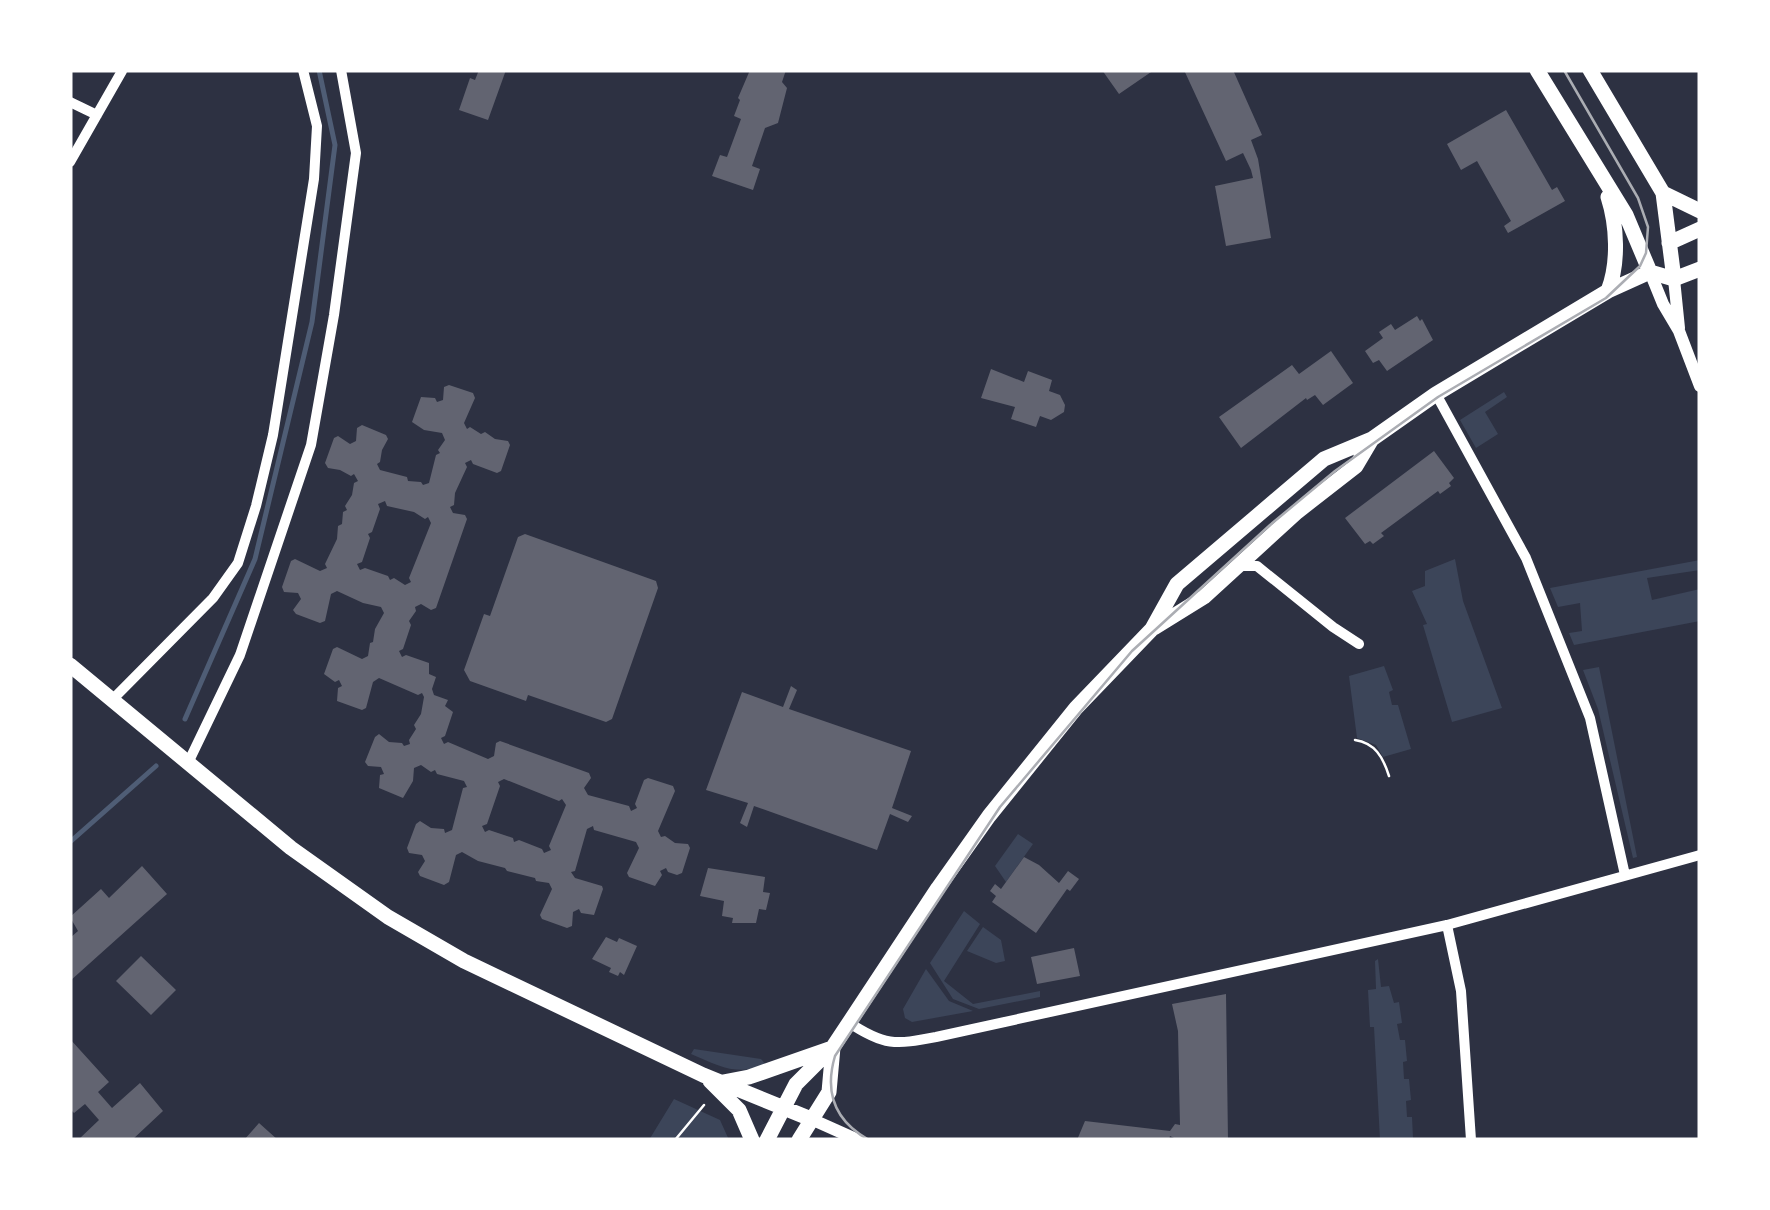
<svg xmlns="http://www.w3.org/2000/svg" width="1770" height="1210" viewBox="0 0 1770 1210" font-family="Georgia,serif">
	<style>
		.green { fill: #3c4559 }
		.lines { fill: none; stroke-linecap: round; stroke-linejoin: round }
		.stream { stroke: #4f5d75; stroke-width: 5 }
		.building { fill: #626471; fill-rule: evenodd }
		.path { stroke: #fff; stroke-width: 2.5 }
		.minor { stroke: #fff; stroke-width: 10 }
		.tertiary { stroke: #fff; stroke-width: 12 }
		.secondary { stroke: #fff; stroke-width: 15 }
		.tram { stroke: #abadb3; stroke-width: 2.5 }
	</style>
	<rect width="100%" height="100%" fill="#2d3142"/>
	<path class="green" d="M1504,392l3,5 -22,15 13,22 -22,14 -16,-28z
		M1455,559l8,42 39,107 -50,14 -29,-97 4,-1 -15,-33 13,-5v-15z
		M1700,560v10l-53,8 5,22 48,-11v32l-126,24 -5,-12 13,-2 -2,-28 -22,4 -8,-19z
		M1384,666l9,24 -4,2 3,13h6l13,44 -28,8 -7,-12 -19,-7 -8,-62z
		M1599,667l38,190 -4,1 -35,-149 -15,-39z
		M1018,834l15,10 -27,38 -11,-16z
		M964,911l16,13 -36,57 29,23 67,-13v6l-61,12 -26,-10 -23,-36z
		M983,927l18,13 4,21 -9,2 -29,-12z
		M1378,959l3,28 8,-1 5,17 5,-1 3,21 -5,1 3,16h5l2,21 -4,1 1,17h5l2,21 -5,1 1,16h5l1,21 -33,2 -6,-113h-4l-2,-37 8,-1 -1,-28z
		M926,969l23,32 24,10 -61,11 -7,-4 -2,-9z
		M694,1049l67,10 6,7c-33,9 -46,1 -76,-12z
		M674,1099l46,21 9,20h-80z"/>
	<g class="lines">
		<path class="stream" d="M185,719l70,-160 57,-237 23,-177 -16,-75
			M70,842l86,-76"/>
	</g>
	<path class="building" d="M479,70h27l-18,50 -29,-10 11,-32 5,2z
		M750,70h36l-4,12 5,6 -9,35 -13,5 -13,38 8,3 -7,21 -41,-14 8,-21 7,2 14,-38 -7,-3 6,-16 -2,-2z
		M1102,70h52l-35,24z
		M1184,70h49l29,65 -11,5 7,19 13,79 -45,8 -11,-60 38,-8 -2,-8 -8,-17 -17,8z
		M1506,110l46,80 5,-3 8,14 -57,32 -4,-7 7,-5 -34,-60 -16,9 -14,-26z
		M1417,316l3,5 2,-2 11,21 -46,31 -8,-11 -6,3 -8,-12 18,-13 -4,-6 12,-8 4,6z
		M1331,351l22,32 -30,22 -8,-10 -8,5 -1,-2 -65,50 -22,-31 73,-52 7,9z
		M991,369l33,13 4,-11 24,9 -3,11 11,4 5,10 -1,7 -13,8 -11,-4 -4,11 -25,-8 4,-12 -34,-9z
		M449,385l24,8 2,5 -11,25 3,6 3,-2 11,7 4,-2 10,7 13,2 2,4 -9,26 -4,2 -24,-9 -2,-4 -6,3 2,4 -12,26 -1,12 -4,2 3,6 12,2 2,4 -31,89 -5,2 -10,-6 -6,3 1,4 -7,10 2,4 -8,24 -4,2 3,6 4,-2 23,8v11l7,3 -4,12 2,6 14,5 -3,6 8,6 -8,24 -4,2 3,6 4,-2 40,17 6,-3 2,-13 4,-2 89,32 2,5 -7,10 4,7 41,11 2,5 6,-3 -2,-4 9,-24 4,-2 25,8 2,5 -17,40 3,6 4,-1 10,7 13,1 2,4 -8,25 -5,2 -9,-3 -2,-4 -6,3 2,4 -7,11 -26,-9 -2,-4 12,-25 -3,-6 -42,-12 -1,-4 -6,3 -12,42 -4,1 4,6 27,8 1,3 -9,26 -13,-2 -2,-4 -6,3 -1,14 -5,2 -25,-9 -2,-4 12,-26 -3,-6 -13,-2 -1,-3 -28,-7 -2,-3 -27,-7 -16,-9 -6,3 -7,27 -5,3 -24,-9 -2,-4 7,-11 -3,-6 -13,-2 -2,-5 9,-24 4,-3 11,7 13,1 1,4 7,-3 11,-42 4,-1 -3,-6 -27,-7 -2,-4 -4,2 -10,-7 -7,3 -1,13 -10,17 -24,-10 1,-13 4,-1 -3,-7 -13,-1 -3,-4 10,-25 4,-3 10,8 13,1 2,3 6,-2 -1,-4 7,-11 -2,-4 7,-11 3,-17 -2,-4 -4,2 -39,-17 -6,4 -7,26 -4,2 -25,-9 1,-13 4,-2 -3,-6 -4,2 -11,-8 9,-25 4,-2 25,12 6,-3 2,-13 3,-1 2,-13 9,-16 -3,-6 -18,-4 -26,-12 -6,3 -6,27 -5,2 -24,-9 -3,-4 8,-11 -3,-6 -14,-1 -2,-5 9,-26 4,-2 25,12 7,-3 -2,-4 12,-25 1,-13 4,-2 1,-12 4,-2 -2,-4 7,-11 2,-12 4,-2 -4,-7 -3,2 -11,-6 -12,-2 -3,-5 9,-25 4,-2 12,8 6,-3 1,-13 5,-3 24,10 2,4 -6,11 -2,12 -3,2 3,6 27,7 1,4 13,1 2,3 6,-2 7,-28 4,-2 -2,-3 7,-10 -3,-7 -18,-3 -12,-8 9,-25 14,1 2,4 6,-2 1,-13zM385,501l2,5 27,6 11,7 3,-2 3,6 -22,55 2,4 -6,3 -11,-7 -4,2 -2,-4 -23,-8 -5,2 -3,-6 5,-2 8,-24 -2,-4 4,-2 8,-23 -2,-5zM504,779l55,22 3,-2 4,6 -17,41 2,4 -7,3 -2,-4 -23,-9 -5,2 -1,-4 -24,-8 -4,2 -3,-6 5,-2 13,-38 -2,-4z
		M1434,451l20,27 -5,5 2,3 -11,8 -2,-3 -57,42 3,3 -11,8 -3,-3 -5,3 -20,-26z
		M525,534l131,47 2,7 -46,131 -6,3 -78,-27 -2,6 -56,-20 -6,-11 20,-56 6,2 28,-79z
		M791,686l6,4 -8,19 122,42 -19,57 20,8 -4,6 -18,-8 -13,36 -123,-44 -7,21 -7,-4 8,-20 -42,-13 36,-98 41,15z
		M1024,857l15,8 20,18 9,-12 11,8 -9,12 -3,-2 -31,44 -44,-31 4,-6 -6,-5 5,-7 6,5z
		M142,866l25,28 -97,87v-43l8,-7 -8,-14 31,-28 8,9z
		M708,868l57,9 -2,15 7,1 -4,17 -7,-1 -3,14h-24l1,-5 -11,-2 2,-15 -24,-5z
		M606,937l11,5 2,-4 18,8 -13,29 -4,-3 -2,4 -9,-4 2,-4 -19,-9z
		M1074,948l6,28 -43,8 -6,-27z
		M141,956l35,34 -25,25 -35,-34z
		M1226,994l2,146h-50l-8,-4 -1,4h-92l8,-19 85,10 5,-7 5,1 -2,-94 -6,-27z
		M70,1039l39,43 -11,10 14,16 28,-25 23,28 -31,29h-54l21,-20 -14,-16 -11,9 -4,-4z
		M259,1123l19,17h-34z"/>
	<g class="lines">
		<path class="path" d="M1355,740c20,3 28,17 34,36
			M675,1140l29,-35"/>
		<path class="minor" d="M70,102l27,13
			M70,162l52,-91
			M1436,394l90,164 64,160 35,157
			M1239,566h18l76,61 26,17
			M112,700l101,-102 25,-35 18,-57 17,-71 41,-256 3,-53 -14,-56
			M188,763l52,-108 71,-210 23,-130 22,-162 -15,-83
			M1447,925l14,66 10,149
			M848,1022c36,24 47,23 88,15l511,-112 253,-70"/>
		<path class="tertiary" d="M1650,272l13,32 16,27 21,55
			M1674,279l5,49
			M811,1119l47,21"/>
		<path class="secondary" d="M1537,70l89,145 24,57
			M1590,70l73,123 11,86
			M1663,193l37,18
			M1669,243l31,-14
			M1674,279l26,-10
			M1608,291c11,-28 9,-66 0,-94
			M1154,628l50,-31 93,-85 59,-46 16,-27
			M70,665l221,183 97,69 76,44 239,114 108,44
			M710,1081l29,29 13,30
			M723,1082l26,-5 80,-28
			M767,1140l29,-56 37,-37 105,-159 51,-72 87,-108 76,-79 25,-45 147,-125 48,-20 64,-45 172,-103 42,-19 24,7
			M799,1140l30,-48 4,-45"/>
		<path class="tram" d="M869,1140c-34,-19 -45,-47 -34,-84l165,-249 132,-156 138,-126 65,-54 103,-74 168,-99 34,-32 6,-13 2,-26 -10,-29 -74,-128"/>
	</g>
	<rect width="1770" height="1210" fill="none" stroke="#ffffff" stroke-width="145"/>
</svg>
